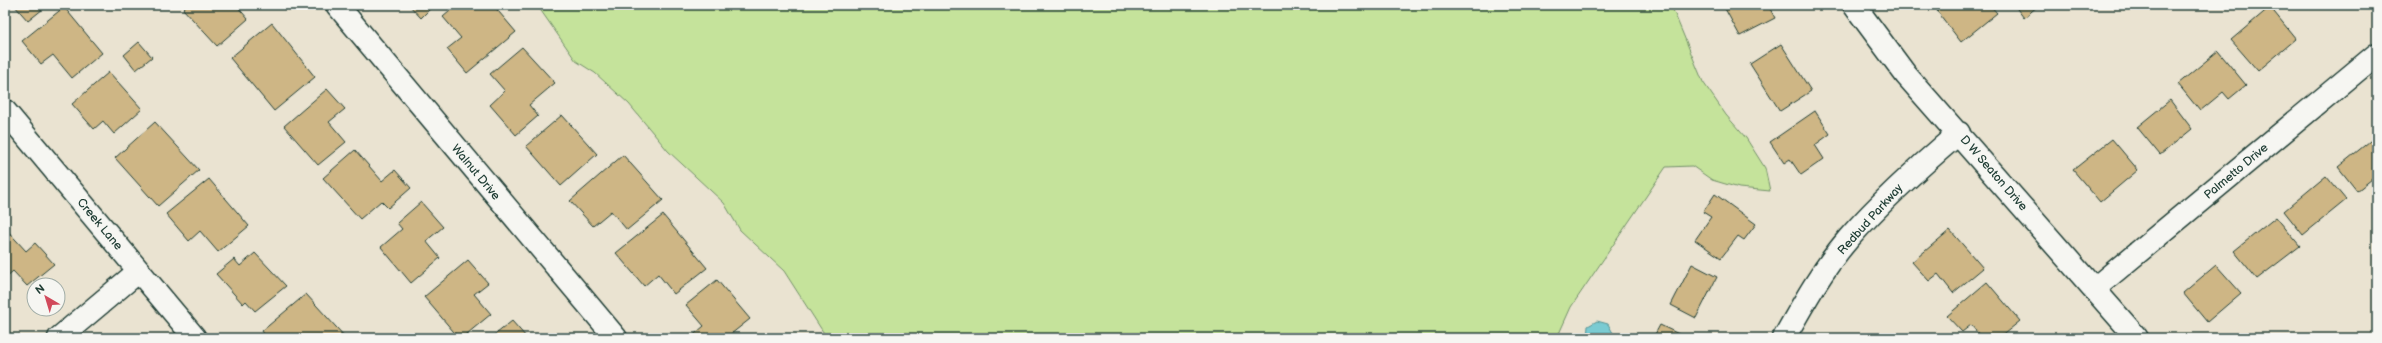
<svg xmlns="http://www.w3.org/2000/svg" width="2382" height="343" viewBox="0 0 2382 343" font-family="'Balsamiq Sans',sans-serif">
	<style>
		.green { fill: #c5e39b; stroke: #729068 }
		.water { fill: #7acbd2; stroke: #569293 }
		.building { fill: #ceb685; stroke: #1f3d34 }
		.lines { fill: none; stroke-linecap: round; stroke-linejoin: round }
		.minor-casing { stroke: #1f3d34; stroke-width: 25 }
		.minor { stroke: #f6f6f2; stroke-width: 22 }
		.labels { text-anchor: middle; stroke-width: 3.5; stroke-linejoin: round; paint-order: stroke }
		.street-label { font-size: 12px; fill: #1f3d34; stroke: #f6f6f2 }
	</style>
	<rect width="100%" height="100%" fill="#eae3d1"/>
	<filter id="ink" filterUnits="userSpaceOnUse"><feTurbulence type="fractalNoise" baseFrequency=".025" numOctaves="2"/><feDisplacementMap in="SourceGraphic" scale="8" xChannelSelector="R" yChannelSelector="G"/><feConvolveMatrix kernelMatrix="1 2 1 2 8 2 1 2 1" color-interpolation-filters="sRGB"/></filter>
	<g filter="url(#ink)">
		<path class="green" d="M537,5h1134l32,77 23,33 20,23 19,30 5,23 -31,-3 -27,-8 -20,-14 -26,1 -95,140 -14,31h-730l-43,-67 -44,-41 -16,-27 -56,-52 -39,-47 -34,-31 -19,-12z"/>
		<path class="water" d="M1597,321l11,3 5,9 -2,5h-24l1,-12z"/>
		<path class="building" d="M14,5h34l-20,16z
			M187,5h49l12,14 -31,27 -34,-37z
			M409,5h25l-13,13z
			M457,5h36l23,27 -49,41 -20,-24 14,-11 -18,-21z
			M1723,5h45l7,13 -35,18z
			M1945,5h45l7,8 -36,29 -24,-31z
			M2014,5h25l-15,13z
			M64,7l38,46 -30,25 -19,-23 -12,9 -19,-23z
			M2270,7l26,32 -38,32 -27,-31z
			M272,23l43,54 -41,34 -44,-53z
			M139,42l13,15 -16,13 -12,-15z
			M1781,44l30,47 -31,20 -30,-47z
			M522,47l33,36 -26,22 9,11 -22,19 -26,-30 15,-14 -15,-17z
			M2218,51l28,34 -17,14 -6,-7 -23,19 -22,-27z
			M109,72l33,37 -28,25 -11,-13 -9,8 -22,-25z
			M327,89l18,20 -16,13 17,20 -28,23 -34,-39z
			M2170,100l22,29 -32,26 -23,-28z
			M1815,111l15,23 -15,11 9,14 -23,16 -11,-16 -6,4 -14,-21z
			M562,115l35,39 -36,32 -35,-40z
			M155,122l44,48 -41,36 -43,-48z
			M2375,137l2,2v36l-20,16 -19,-24z
			M2112,139l26,31 -38,32 -27,-32z
			M355,150l27,31 13,-11 16,18 -23,20 -7,-7 -21,18 -37,-41z
			M623,155l40,45 -36,30 -16,-19 -18,15 -23,-25z
			M2326,176l20,24 -43,35 -19,-24z
			M209,179l40,47 -31,26 -18,-21 -11,10 -23,-27z
			M1715,194l41,30 -12,16 -6,-4 -17,22 -26,-18 16,-23 -8,-5z
			M421,202l22,25 -17,14 14,17 -29,25 -30,-36 21,-18 -5,-6z
			M663,215l44,53 -33,26 -16,-20 -14,12 -28,-33z
			M2276,217l24,29 -43,33 -23,-28z
			M5,228l21,23 9,-8 19,21 -27,22 -14,-15 -8,7z
			M1950,230l33,38 -30,25 -15,-19 -9,7 -17,-19z
			M255,253l31,33 -31,25 -9,-10 -3,3 -27,-30 18,-15 6,7z
			M468,260l20,23 -14,11 17,20 -29,24h-3l-35,-41z
			M1692,264l25,13 -21,41 -25,-13z
			M2216,265l25,28 -34,29 -24,-29z
			M717,280l33,39 -24,19h-36l14,-12 -18,-21z
			M1987,282l33,39 -21,17h-17l-11,-13 -9,7 -15,-16z
			M306,294l40,44h-79l-5,-7z
			M512,321l15,17h-36z
			M1660,325l27,13h-34z"/>
		<g class="lines">
			<defs>
				<path id="minor" d="M337,5l279,333
					M1854,5l52,70 231,263
					M5,111l190,227
					M2095,288l282,-234
					M59,338l80,-67
					M1784,338c19,-34 39,-70 65,-100 33,-38 71,-72 110,-105"/>
			</defs>
			<use href="#minor" class="minor-casing"/>
			<use href="#minor" class="minor"/>
		</g>
	</g>
	<g class="labels">
		<g class="street-label">
			<text transform="translate(2236 171) rotate(-40)" y="4">Palmetto Drive</text>
			<text transform="translate(476 172) rotate(50)" y="4">Walnut Drive</text>
			<text transform="translate(1994 173) rotate(49)" y="4">D W Seaton Drive</text>
			<text transform="translate(1870 219) rotate(-48)" y="4">Redbud Parkway</text>
			<text transform="translate(100 224) rotate(50)" y="4">Creek Lane</text>
		</g>
	</g>
	<rect width="2382" height="343" fill="none" stroke="#f6f6f2" stroke-width="20"/>
	<rect x="10" y="10" width="2362" height="323" fill="none" stroke="#1f3d34" stroke-width="1.5" filter="url(#ink)"/>
	<g transform="translate(46 297) rotate(322)"><circle r="19" fill="#f6f6f2" stroke="#a0aca6"/>
	<path d="M0-3L7 15L0 10L-7 15Z" fill="#d1495b"/>
	<text y="-6" font-size="11" font-weight="bold" text-anchor="middle" fill="#1f3d34">N</text>
	</g>
</svg>
